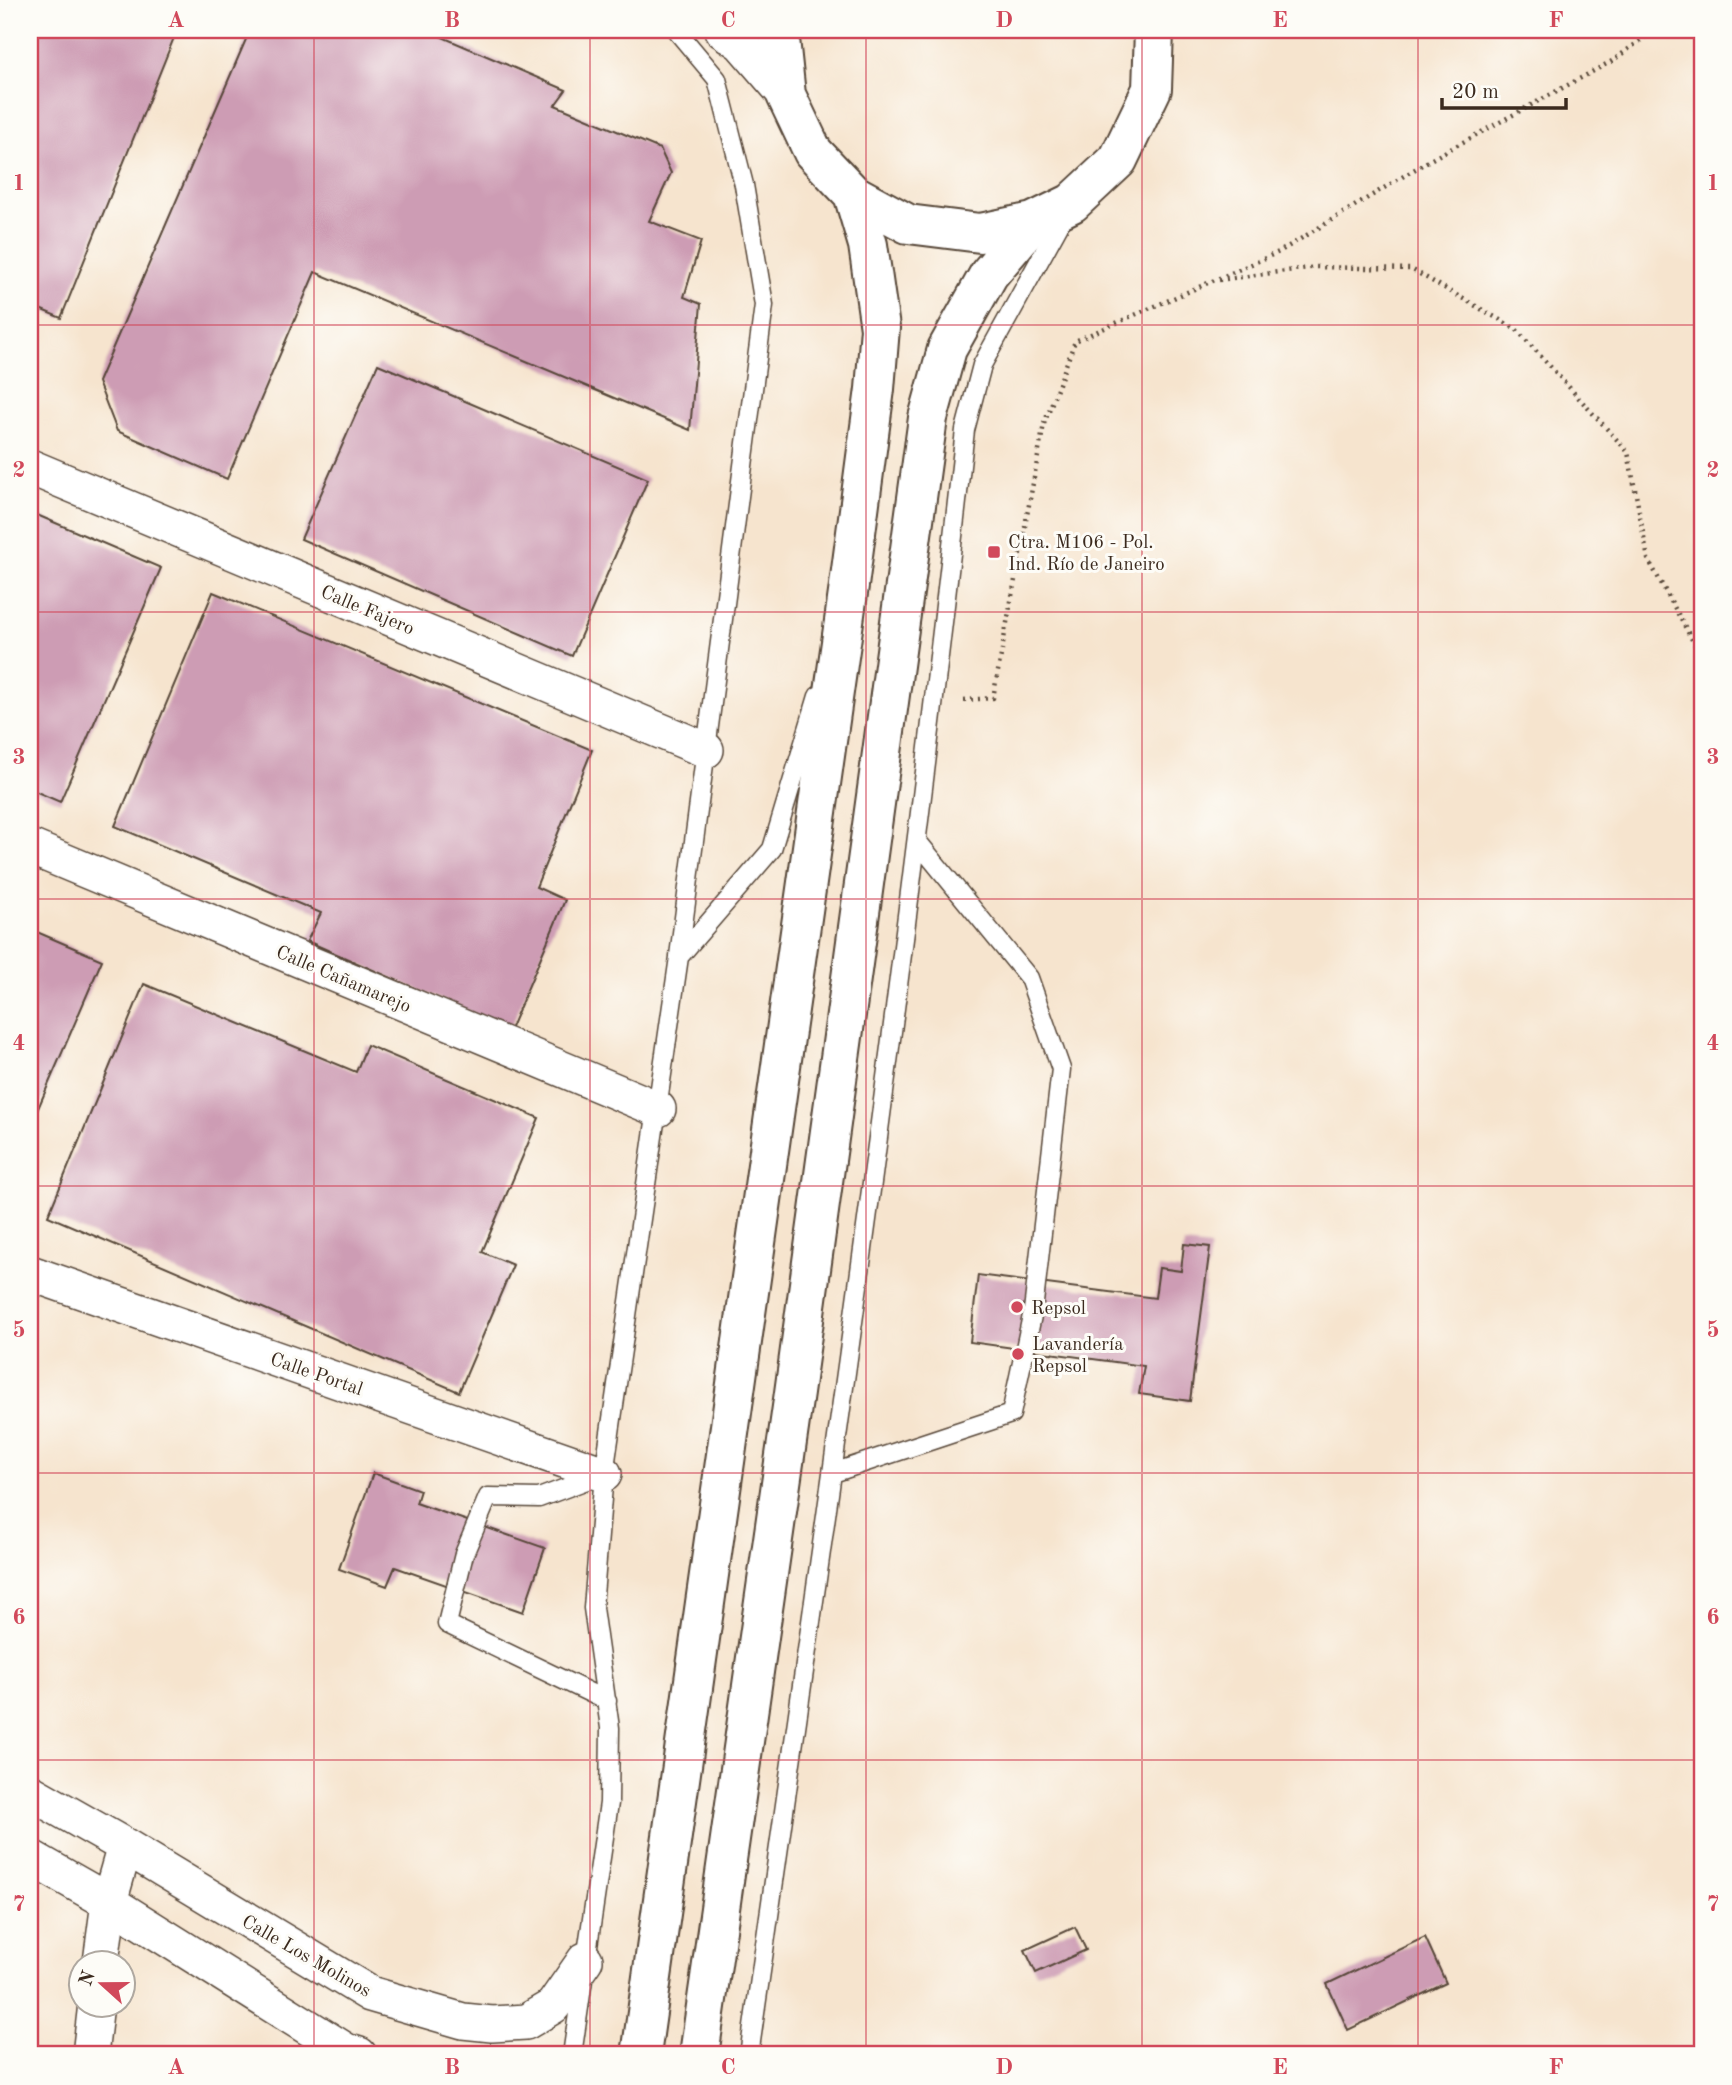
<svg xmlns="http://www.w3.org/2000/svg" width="1732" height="2085" viewBox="0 0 1732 2085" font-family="'Old Standard TT',serif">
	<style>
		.building { fill: #cd9cb4 }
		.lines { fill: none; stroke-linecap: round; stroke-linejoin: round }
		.service-casing { stroke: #574638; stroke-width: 21 }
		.minor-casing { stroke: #574638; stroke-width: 38 }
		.secondary-casing { stroke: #574638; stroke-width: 42 }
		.path { stroke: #574638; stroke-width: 4.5; stroke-dasharray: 2 5; stroke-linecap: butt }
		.service { stroke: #fff; stroke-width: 18 }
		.minor { stroke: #fff; stroke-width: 35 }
		.secondary { stroke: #fff; stroke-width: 38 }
		.grid { fill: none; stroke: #d1495b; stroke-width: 2; stroke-opacity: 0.55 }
		.poi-dot { fill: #d1495b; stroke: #fdfcf7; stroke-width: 2.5 }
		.labels { text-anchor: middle; stroke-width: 6; stroke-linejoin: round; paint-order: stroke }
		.poi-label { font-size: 19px; fill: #3b2a1e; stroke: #fdfcf7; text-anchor: start }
		.street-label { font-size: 19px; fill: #3b2a1e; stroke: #fdfcf7 }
		.neatline { fill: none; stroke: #d1495b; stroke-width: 2.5 }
		.grid-label { font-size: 23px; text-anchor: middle; font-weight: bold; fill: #d1495b }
	</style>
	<rect width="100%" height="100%" fill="#fdfcf7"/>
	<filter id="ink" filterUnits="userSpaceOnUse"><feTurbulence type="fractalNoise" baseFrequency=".0143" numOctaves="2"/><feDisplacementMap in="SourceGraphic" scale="14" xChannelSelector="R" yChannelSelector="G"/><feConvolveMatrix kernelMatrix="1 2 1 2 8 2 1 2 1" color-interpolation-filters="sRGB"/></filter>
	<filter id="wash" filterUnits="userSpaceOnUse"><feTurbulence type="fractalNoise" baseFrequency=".00686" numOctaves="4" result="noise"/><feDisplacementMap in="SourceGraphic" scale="28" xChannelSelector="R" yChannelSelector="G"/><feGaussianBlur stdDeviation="1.57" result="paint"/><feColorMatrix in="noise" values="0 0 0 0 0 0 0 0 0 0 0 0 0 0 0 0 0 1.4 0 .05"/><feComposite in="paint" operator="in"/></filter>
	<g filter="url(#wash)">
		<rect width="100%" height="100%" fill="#f6e4ce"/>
		<g id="blocks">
			<path class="building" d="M30,30h147l-116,288 -31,-13z
				M250,30h176l140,60 -11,15 105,44 11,24 -22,48 52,20 -17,56 17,7 -11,126 -375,-158 -88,207 -110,-48 -19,-49z
				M378,364l270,115 -76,177 -271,-117z
				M30,512l131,56 -101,234 -30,-13z
				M213,592l379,158 -56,137 29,13 -55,130 -203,-89 14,-28 -206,-87z
				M30,929l72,31 -72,167z
				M144,984l212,88 11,-27 172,73 -57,134 31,13 -54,127 -411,-176z
				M1184,1244l26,3 -20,154 -51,-7 5,-28 -174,-24 8,-67 177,23 4,-30 22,3z
				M373,1473l47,17 -4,13 129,45 -22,64 -128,-45 -8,19 -48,-17z
				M1075,1927l11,23 -50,23 -11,-23z
				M1425,1937l21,46 -98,47 -21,-46z"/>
		</g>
	</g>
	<g filter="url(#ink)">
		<use href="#blocks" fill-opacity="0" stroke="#574638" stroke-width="2"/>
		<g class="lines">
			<defs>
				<path id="service" d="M676,30l41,49 27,106 20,120 -85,651
					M833,1473l178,-59 22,-103 28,-242 -32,-91 -112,-137
					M600,1475l-61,23 -51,-1 -24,57 -17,70 160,77
					M572,2055l37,-252 1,-75 -17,-120 11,-134 75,-517 93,-108 46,-153
					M749,2055c78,-541 156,-1081 216,-1625l17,-65 83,-151"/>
				<path id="minor" d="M722,30l19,13 45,52
					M30,467l676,283
					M30,847l628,262
					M30,1273l574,201
					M30,1792l95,54 245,148 93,27 29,3 34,-2 27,-16 32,-46
					M30,1857l79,45 237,149 13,4
					M101,1962l8,-60 16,-56
					M90,2055l6,-51"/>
				<path id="secondary" d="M781,30l-1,9 6,56 27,57 40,42 55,30 72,9 53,-11 39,-19 46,-43 34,-71 2,-59
					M641,2055l207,-1462 27,-204 5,-61 -12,-83 -15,-51
					M699,2055l95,-662 134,-975 19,-69 42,-75 44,-52"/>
			</defs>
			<use href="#service" class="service-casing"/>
			<use href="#minor" class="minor-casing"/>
			<use href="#secondary" class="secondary-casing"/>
			<path class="path" d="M1219,280l97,-13 95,2 105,60 112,123 20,107 54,99
				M964,700l29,-2 51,-274 31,-83 204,-89 151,-92 182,-99 43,-31"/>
			<use href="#service" class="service"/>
			<use href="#minor" class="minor"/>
			<use href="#secondary" class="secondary"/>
		</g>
	</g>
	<path class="grid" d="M314,30v2025M590,30v2025M866,30v2025M1142,30v2025M1418,30v2025M30,325h1672M30,612h1672M30,899h1672M30,1186h1672M30,1473h1672M30,1760h1672"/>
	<g class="poi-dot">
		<rect x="987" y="545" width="14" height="14" rx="3.5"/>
		<circle cx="1017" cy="1307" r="7"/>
		<circle cx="1018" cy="1354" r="7"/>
	</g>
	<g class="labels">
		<g class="poi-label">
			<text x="1008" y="548">Ctra. M106 - Pol.<tspan x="1008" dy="22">Ind. Río de Janeiro</tspan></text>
			<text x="1031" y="1314">Repsol</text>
			<text x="1032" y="1350">Lavandería<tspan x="1032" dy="22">Repsol</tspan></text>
		</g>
		<g class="street-label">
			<text transform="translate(368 609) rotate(23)" y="7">Calle Fajero</text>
			<text transform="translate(344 978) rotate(23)" y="7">Calle Cañamarejo</text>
			<text transform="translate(317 1373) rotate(19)" y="7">Calle Portal</text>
			<text transform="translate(307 1955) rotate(30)" y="7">Calle Los Molinos</text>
		</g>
	</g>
	<rect width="1732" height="2085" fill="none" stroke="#fdfcf7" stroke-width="77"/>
	<g transform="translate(102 1984) rotate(291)"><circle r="33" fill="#fdfcf7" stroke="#afa8a0" stroke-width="2"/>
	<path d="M0-5L12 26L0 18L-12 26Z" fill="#d1495b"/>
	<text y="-10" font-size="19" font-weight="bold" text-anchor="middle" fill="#3b2a1e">N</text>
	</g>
	<path d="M1442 98v10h124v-10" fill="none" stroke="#3b2a1e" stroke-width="3.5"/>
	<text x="1452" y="98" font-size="21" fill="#3b2a1e" stroke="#fdfcf7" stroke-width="5" paint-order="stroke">20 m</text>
	<rect x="38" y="38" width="1656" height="2008" class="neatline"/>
	<g class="grid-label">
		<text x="176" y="27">A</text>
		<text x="452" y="27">B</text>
		<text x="728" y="27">C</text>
		<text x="1004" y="27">D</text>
		<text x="1280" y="27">E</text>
		<text x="1556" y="27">F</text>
		<text x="19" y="190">1</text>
		<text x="1713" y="190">1</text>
		<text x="19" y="477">2</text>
		<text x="1713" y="477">2</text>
		<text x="19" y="764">3</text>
		<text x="1713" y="764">3</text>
		<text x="19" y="1050">4</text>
		<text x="1713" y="1050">4</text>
		<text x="19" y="1337">5</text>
		<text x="1713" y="1337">5</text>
		<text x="19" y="1624">6</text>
		<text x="1713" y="1624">6</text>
		<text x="19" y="1911">7</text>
		<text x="1713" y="1911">7</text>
		<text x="176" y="2074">A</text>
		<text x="452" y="2074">B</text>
		<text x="728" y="2074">C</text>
		<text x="1004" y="2074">D</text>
		<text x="1280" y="2074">E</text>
		<text x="1556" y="2074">F</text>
	</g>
</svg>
